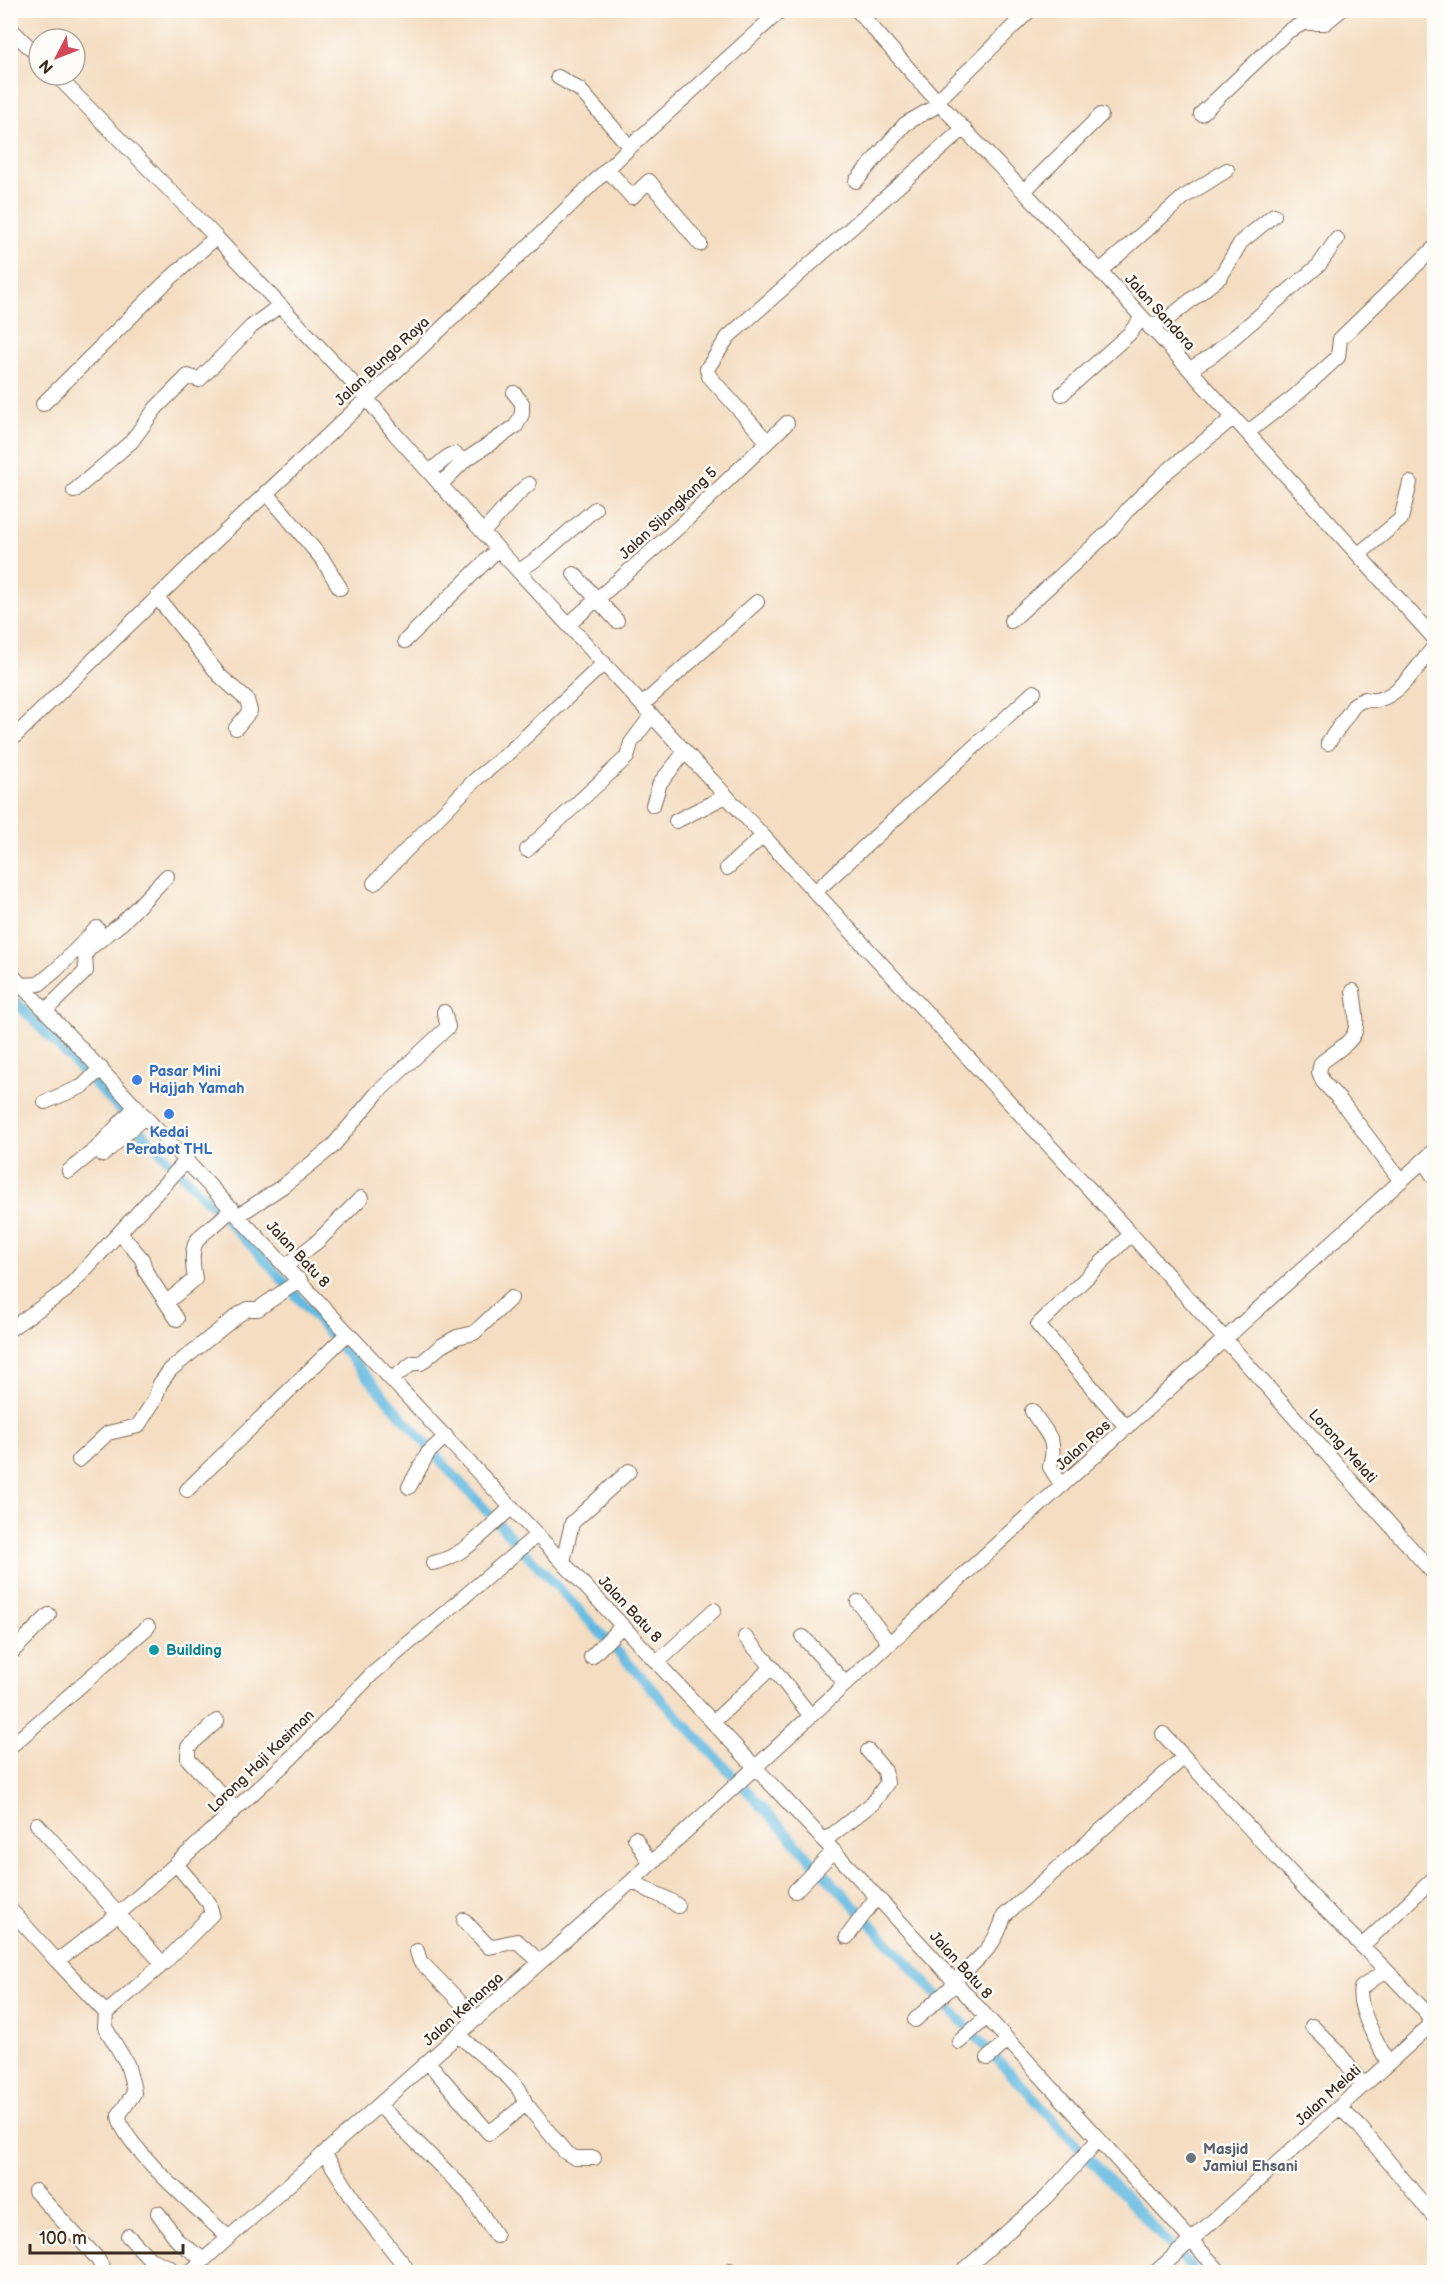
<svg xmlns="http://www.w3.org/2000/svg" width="1445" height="2283" viewBox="0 0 1445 2283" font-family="'Balsamiq Sans',sans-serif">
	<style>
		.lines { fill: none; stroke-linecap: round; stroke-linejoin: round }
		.canal { stroke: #63b9e0; stroke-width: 10 }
		.minor-casing { stroke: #7c6957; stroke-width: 16 }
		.minor { stroke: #fff; stroke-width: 14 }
		.shop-dot { fill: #3f7fe0; stroke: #fdfcf7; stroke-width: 2 }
		.culture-dot { fill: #0f9aa8; stroke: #fdfcf7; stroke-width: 2 }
		.worship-dot { fill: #6b7280; stroke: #fdfcf7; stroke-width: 2 }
		.labels { text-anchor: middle; stroke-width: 5; stroke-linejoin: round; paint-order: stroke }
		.street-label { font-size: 15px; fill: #3b2a1e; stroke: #fdfcf7 }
		.shop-label { font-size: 15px; font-weight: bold; fill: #366cbe; stroke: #fdfcf7; text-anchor: start }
		.culture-label { font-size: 15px; font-weight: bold; fill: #0d838f; stroke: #fdfcf7; text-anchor: start }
		.worship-label { font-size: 15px; font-weight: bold; fill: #5b616d; stroke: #fdfcf7; text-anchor: start }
	</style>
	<rect width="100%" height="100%" fill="#fdfcf7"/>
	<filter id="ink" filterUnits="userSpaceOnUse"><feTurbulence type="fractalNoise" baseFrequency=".0167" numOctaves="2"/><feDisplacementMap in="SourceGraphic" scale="12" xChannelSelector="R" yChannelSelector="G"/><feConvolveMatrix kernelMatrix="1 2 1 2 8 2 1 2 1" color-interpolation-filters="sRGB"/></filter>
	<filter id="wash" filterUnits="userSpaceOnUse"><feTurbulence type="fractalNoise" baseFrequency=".008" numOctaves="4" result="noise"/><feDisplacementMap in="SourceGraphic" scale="24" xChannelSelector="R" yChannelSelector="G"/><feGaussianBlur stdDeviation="1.35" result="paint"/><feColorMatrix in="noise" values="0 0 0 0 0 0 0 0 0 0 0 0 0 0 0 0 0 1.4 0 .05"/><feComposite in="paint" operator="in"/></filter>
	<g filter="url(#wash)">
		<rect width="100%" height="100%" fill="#f4ddc1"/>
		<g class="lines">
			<path class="canal" d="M10,996l255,264 190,217 740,795"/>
		</g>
	</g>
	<g filter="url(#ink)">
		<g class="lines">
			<defs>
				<path id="minor" d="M857,10l80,91 163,170 334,367
					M10,28l29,29
					M56,75l160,162 150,160 29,37 103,115 633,685 303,340
					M558,77l22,13 50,57
					M937,101l93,-91
					M1201,114l87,-83 16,-8h21l16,-13
					M607,169l25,28 17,-16 51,63
					M856,181l49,-57 35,-20
					M1024,191l77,-76
					M1100,271l84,-74 43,-27
					M1150,328l20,-11 51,-41 20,-34 33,-27
					M1190,369l23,-14 106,-90 18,-26
					M1062,394l67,-60 13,-16
					M43,404l120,-119 53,-48
					M1248,432l47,-36 43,-39 2,-18 94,-91
					M767,441l-58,-65 -2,-7 21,-32 236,-209
					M429,472l21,-17 5,-1 9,7
					M440,485l24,-24 52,-35 6,-12v-11l-8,-10
					M74,491l57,-49 25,-34 32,-32 11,4 52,-53 28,-21
					M266,492l57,68 17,28
					M483,532c16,-16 28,-34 46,-48
					M1359,554l42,-35 9,-36
					M519,571l19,-13 57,-49
					M574,574l43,47
					M157,597l62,78 28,25 3,11 -14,17
					M1011,621l100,-91 18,-22 36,-35 68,-55
					M569,624l112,-99 106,-102
					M405,641l93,-92
					M642,705l115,-103
					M10,741l199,-194 299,-281 122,-119 151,-137
					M1328,743l27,-39 10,-5c28,9 53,-34 69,-52
					M653,805l7,-22 25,-31
					M676,821l50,-25
					M527,850l100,-93 4,-14 21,-28
					M727,868l36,-32
					M374,883l102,-104 29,-23 99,-93
					M815,892l219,-200
					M10,973l880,938 330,361
					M22,985l17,-1 17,-14 41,-42
					M1353,991c7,48 6,43 -32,72l-2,9 4,10 17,18 61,81
					M45,1011l41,-40 -1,-16 5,-7 33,-26 44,-46
					M45,1102l38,-16 18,-18
					M103,1155l42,-39
					M1423,1161l11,16
					M69,1171l27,-22 40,-43
					M239,1215l44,-29 49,-39 46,-55 70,-65 -4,-15
					M120,1233l22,26 4,13 31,47
					M286,1266l32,-25 43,-43
					M167,1302l28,-23c-9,-50 10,-39 37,-71
					M10,1329l55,-38 122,-131
					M392,1379l21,-16h8l20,-17 16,-9 17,-4 37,-35
					M1032,1411c14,23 26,27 18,56l12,19
					M1127,1428l-89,-103 93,-91
					M79,1460l29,-27 30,-7 17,-27 5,-15 10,-14 68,-55 10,-6h10l42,-29
					M409,1487l19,-34 18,-17
					M187,1490l161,-157
					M563,1562l9,-39 57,-52
					M433,1563c31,-6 55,-35 79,-56
					M858,1602l32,42
					M745,1637l27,30 38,48
					M803,1637l43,47
					M10,1654l39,-39
					M591,1657l31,-31
					M657,1663l57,-53
					M217,1721l-29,26v12l47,50
					M713,1722l59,-55
					M1163,1734l150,163 73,73 -25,18c-5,19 18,57 27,75
					M10,1747l138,-120
					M37,1824l126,140
					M635,1838l15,25
					M824,1841l49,-38 14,-20 -2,-12 -17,-20
					M633,1880c16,14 29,13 45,26
					M795,1891l38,-39
					M10,1909l47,52 60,-46 59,-51 116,-107 79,-82 166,-140
					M464,1920l25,27 28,-6 22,20
					M847,1937l29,-39
					M1363,1945l71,-67
					M417,1951l3,10 57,58
					M57,1961l49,52 57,-49 49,-50 -3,-11 -33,-39
					M1386,1970l38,40 8,14
					M953,1982c24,-22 42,-34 51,-66l179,-158
					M106,2013l-1,14 22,37 6,22 1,7 -15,22c-1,27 88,102 110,123
					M915,2020l40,-36
					M1312,2026l26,26 25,33
					M959,2042l27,-24
					M988,2058l19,-17
					M428,2062l61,71 37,-29 -7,-15 -10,-11 -51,-43
					M526,2104l39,48 10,6h19
					M380,2106l88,87 28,43
					M1339,2107l21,20 74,90
					M324,2153l40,62 41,51
					M35,2191l62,67 8,14
					M158,2213l20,28 26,19
					M128,2236l22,23 19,8 5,5
					M730,2270l2,2
					M190,2272l443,-392 386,-356 415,-373
					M962,2272l85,-75 51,-57
					M1156,2272l278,-250"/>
			</defs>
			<use href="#minor" class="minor-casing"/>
			<use href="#minor" class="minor"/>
		</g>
	</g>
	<g class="shop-dot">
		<circle cx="137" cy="1080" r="6"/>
		<circle cx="169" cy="1114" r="6"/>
	</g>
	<circle class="culture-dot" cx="154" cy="1650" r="6"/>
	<circle class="worship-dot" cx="1191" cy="2158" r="6"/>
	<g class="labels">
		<g class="street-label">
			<text transform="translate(1160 312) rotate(48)" y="5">Jalan Sandora</text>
			<text transform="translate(382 361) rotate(-43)" y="5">Jalan Bunga Raya</text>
			<text transform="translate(668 513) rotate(-43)" y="5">Jalan Sijangkang 5</text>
			<text transform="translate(298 1254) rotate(47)" y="5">Jalan Batu 8</text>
			<text transform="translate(1083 1445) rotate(-42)" y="5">Jalan Ros</text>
			<text transform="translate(1343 1446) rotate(48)" y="5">Lorong Melati</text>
			<text transform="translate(630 1609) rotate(47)" y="5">Jalan Batu 8</text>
			<text transform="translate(261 1761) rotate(-44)" y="5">Lorong Haji Kasiman</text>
			<text transform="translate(961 1965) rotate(48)" y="5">Jalan Batu 8</text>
			<text transform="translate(463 2009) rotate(-42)" y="5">Jalan Kenanga</text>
			<text transform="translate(1328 2095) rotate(-42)" y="5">Jalan Melati</text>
		</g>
		<g class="shop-label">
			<text x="149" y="1076">Pasar Mini<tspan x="149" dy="17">Hajjah Yamah</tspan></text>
			<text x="169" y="1137" text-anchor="middle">Kedai<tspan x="169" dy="17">Perabot THL</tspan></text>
		</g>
		<g class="culture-label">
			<text x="166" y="1655">Building</text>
		</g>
		<g class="worship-label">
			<text x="1203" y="2154">Masjid<tspan x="1203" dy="17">Jamiul Ehsani</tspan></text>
		</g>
	</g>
	<rect width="1445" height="2283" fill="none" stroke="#fdfcf7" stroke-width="36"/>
	<g transform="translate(57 57) rotate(228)"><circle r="28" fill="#fdfcf7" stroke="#afa8a0" stroke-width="1.5"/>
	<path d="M0-4.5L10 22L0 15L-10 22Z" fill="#d1495b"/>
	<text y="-9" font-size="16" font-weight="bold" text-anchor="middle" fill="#3b2a1e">N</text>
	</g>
	<path d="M30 2244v9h153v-9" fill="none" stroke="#3b2a1e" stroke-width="3"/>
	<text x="39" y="2244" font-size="18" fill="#3b2a1e" stroke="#fdfcf7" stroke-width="4.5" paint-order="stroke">100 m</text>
</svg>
